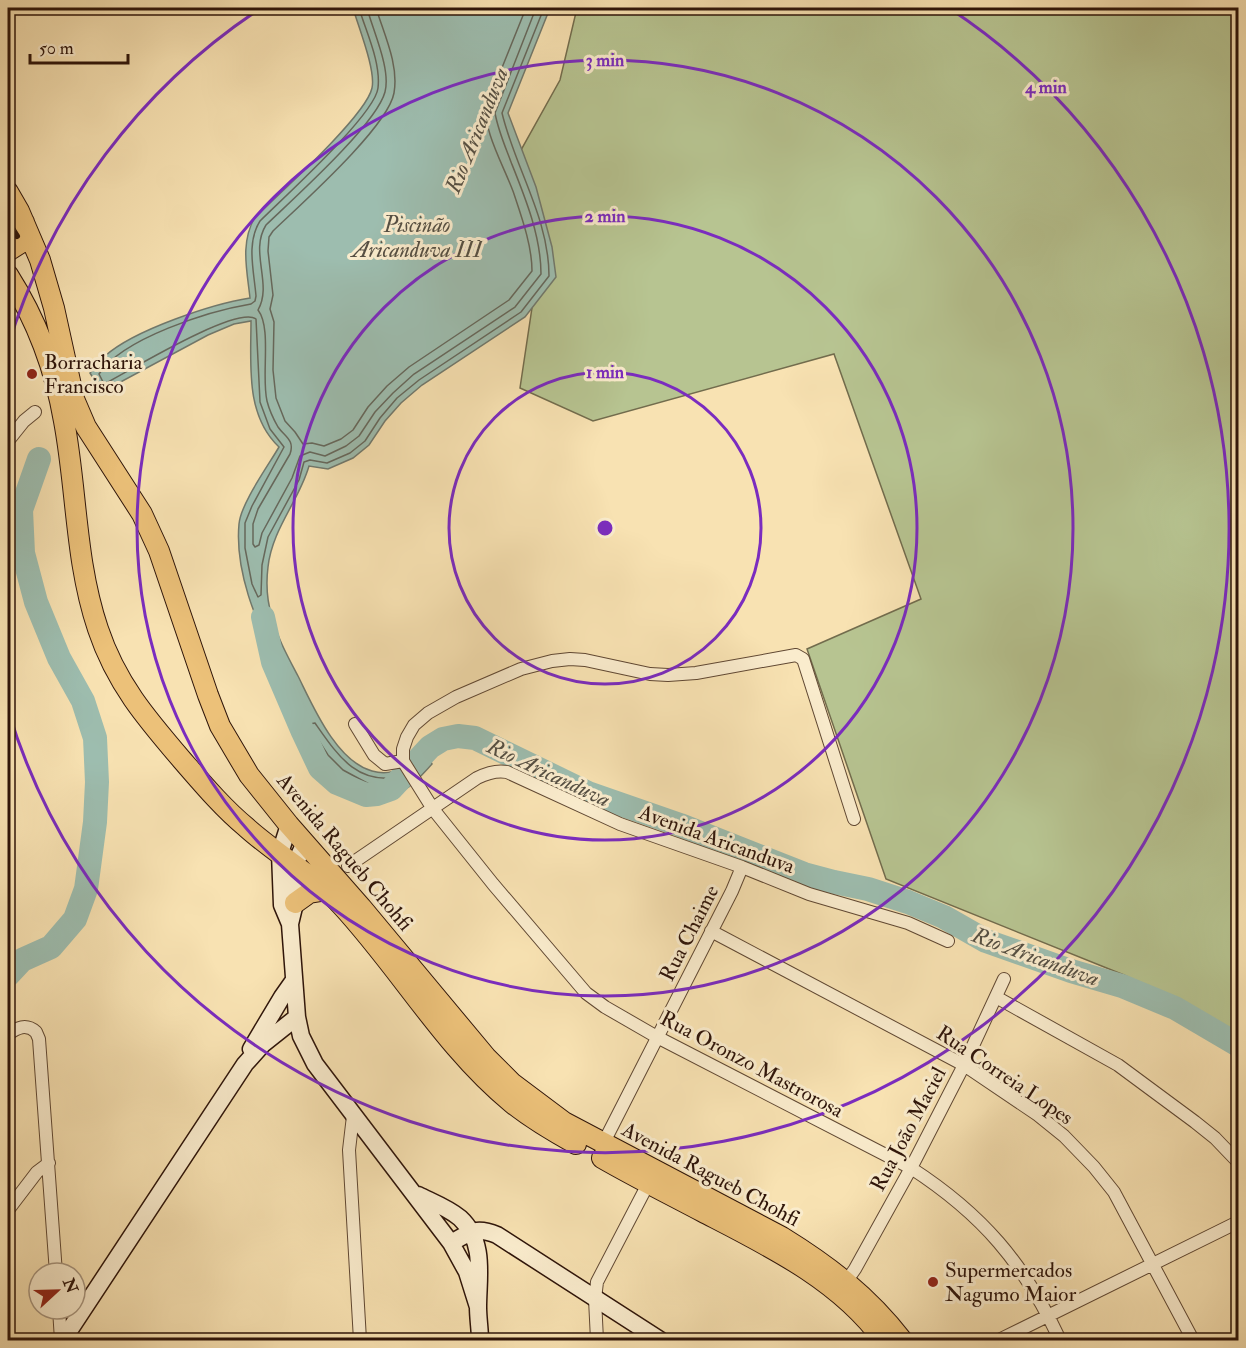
<svg xmlns="http://www.w3.org/2000/svg" width="1246" height="1348" viewBox="0 0 1246 1348" font-family="'IM FELL Double Pica',serif">
	<style>
		.green { fill: #b7c491; stroke: #726c4d; stroke-width: 1.5 }
		.water { fill: #9dbdaf; stroke: #71796d; stroke-width: 1.5 }
		.lines { fill: none; stroke-linecap: round; stroke-linejoin: round }
		.shore { stroke: #66685c; stroke-width: 1.5 }
		.river { stroke: #9dbdaf; stroke-width: 24 }
		.street-casing { stroke: #604833; stroke-width: 14 }
		.secondary-casing { stroke: #2e1409; stroke-width: 19 }
		.primary-casing { stroke: #2e1409; stroke-width: 22 }
		.street { stroke: #faeccd; stroke-width: 12 }
		.secondary { stroke: #faeccd; stroke-width: 16 }
		.primary { stroke: #ecc179; stroke-width: 20 }
		.rail-casing { stroke: #2e1409; stroke-width: 6 }
		.rail { stroke: #faeccd; stroke-width: 4; stroke-dasharray: 11; stroke-linecap: butt }
		.ring { fill: none; stroke: #7b2cbf; stroke-width: 3 }
		.poi-dot { fill: #8f2418; stroke: #faeccd; stroke-width: 2 }
		.labels { text-anchor: middle; stroke-width: 6; stroke-linejoin: round; paint-order: stroke }
		.poi-label { font-size: 21px; fill: #2e1409; stroke: #faeccd; text-anchor: start }
		.street-label { font-size: 21px; fill: #2e1409; stroke: #faeccd }
		.water-label { font-size: 22px; font-style: italic; fill: #554f43; stroke: #faeccd }
		.centre { fill: #7b2cbf; stroke: #faeccd; stroke-width: 3 }
		.ring-label { font-size: 18px; text-anchor: middle; font-weight: bold; fill: #7b2cbf; stroke: #faeccd; stroke-width: 6; stroke-linejoin: round; paint-order: stroke }
	</style>
	<rect width="100%" height="100%" fill="#f8e2b2"/>
	<filter id="stains"><feTurbulence type="fractalNoise" baseFrequency=".00333" numOctaves="4"/><feColorMatrix values="0 0 0 0 .2 0 0 0 0 .09 0 0 0 0 .02 0 0 0 .5 -.17"/></filter>
	<radialGradient id="worn" r=".72"><stop offset=".6" stop-color="#630" stop-opacity="0"/><stop offset="1" stop-color="#630" stop-opacity=".3"/></radialGradient>
	<path class="green" d="M577,8h661v1026l-114,-59 -238,-96 -79,-230 114,-50 -87,-245 -241,67 -73,-33 13,-87 -56,-72 83,-149z"/>
	<path class="water" d="M353,8h197l-42,105 28,74 16,60 4,30 -31,40 -103,68 -21,18 -16,18 -16,24 -16,13 -25,11 -19,-3c-10,35 -37,63 -41,101 -2,16 -1,34 4,50 5,20 16,40 26,59 15,30 38,85 74,95 22,6 37,-5 53,-20l7,13c-13,14 -27,32 -48,31 -19,-1 -51,-22 -62,-37 -17,-24 -27,-51 -39,-78 -21,-48 -49,-102 -44,-156 2,-21 29,-58 40,-77 -34,-32 -28,-83 -28,-126l-17,3 -26,11 -106,57 -12,-19c5,-5 10,-12 15,-17 29,-26 107,-52 145,-58 -3,-28 -10,-55 5,-81 24,-23 111,-101 117,-129 4,-18 -14,-62 -19,-80z"/>
	<g class="lines">
		<path class="shore" d="M359,8c7,24 22,54 19,80 -3,27 -95,110 -118,133 -14,22 -6,50 -4,75l-1,5 -4,3c-42,7 -128,34 -152,70l4,8 3,1c23,-12 131,-78 150,-64l4,83 10,27 14,18 -32,59 -7,17v25l7,36 6,13 3,-2 1,-30 6,-28 31,-57 5,-18 6,-2 17,3 23,-10 15,-12 15,-23 17,-20 22,-18 102,-68 28,-36c0,-58 -34,-108 -47,-163l42,-105
			M367,8c6,23 24,61 18,84 -9,33 -92,107 -119,133 -17,27 7,59 -8,85 14,18 3,66 9,91 2,8 7,19 11,26 7,10 17,13 12,27l-32,55 -5,15v20l2,3 4,-2 3,-12 30,-55 8,-22 10,-4 15,4 21,-10 13,-10 16,-24 18,-19 21,-19 101,-67 26,-33c0,-38 -16,-77 -30,-112 -6,-16 -13,-32 -16,-49l41,-105
			M376,8c8,26 23,57 18,85 -6,34 -94,112 -121,138l-4,6 -1,14 5,44 -3,14 4,13 -1,48 3,28 9,23 10,11 8,12 9,-1 12,3 17,-7 12,-9 15,-23 19,-21 22,-19 100,-67 23,-29c0,-25 -10,-53 -18,-77 -8,-24 -33,-66 -27,-89l39,-97
			M403,776c-45,11 -65,-20 -88,-53l-5,1v3l18,28 15,15 26,14 15,4 23,-7"/>
		<path class="river" d="M263,617l10,45 30,70 17,36 17,15 29,12 11,-1 14,-5 39,-42 13,-8 15,-3 17,2 113,55 92,32 124,49 30,8 34,7 40,13 36,15 42,24 85,30 51,15 53,22 63,37
			M8,975l14,-15 29,-13 24,-28 11,-30 9,-67 2,-40 -2,-44 -12,-37 -24,-43 -23,-56 -13,-49 -2,-43 18,-51"/>
		<defs>
			<path id="street" d="M8,441l16,-20 11,-9
				M355,724l19,31 11,9 18,-3
				M854,819l-49,-154 -2,-6 -7,-4 -100,18 -28,2 -18,-1 -65,-14 -15,-1 -18,2 -31,8 -65,28 -28,16 -14,12 -7,12 -4,12v12l30,48 60,75 93,109 19,14 52,30 254,131c71,46 113,95 149,172
				M348,866l129,-88c10,-5 20,-8 30,-6l113,52 122,43 67,27 99,29 40,18
				M711,931l253,134 74,50 26,21 30,31 20,25 79,148
				M996,997l122,68 77,57 20,16 23,24
				M8,1034c9,-6 18,-11 28,-2l3,7 17,234
				M353,1116l-4,34 11,190
				M603,1144l129,-253 10,-24
				M8,1210l29,-38 12,-9
				M843,1286l12,-17 56,-101 53,-103 40,-86
				M59,1309l2,31
				M597,1340l-2,-41 2,-17 51,-98
				M999,1340l239,-118"/>
			<path id="secondary" d="M289,825l-9,28 2,52 8,19
				M305,843l-10,21v39l-5,21 7,93 4,19 14,28 136,179 16,29 11,35
				M251,1049l31,-52 12,-17
				M418,1195c14,7 30,13 42,23 26,24 18,59 18,89 0,11 2,23 2,33
				M451,1243c19,-11 25,-17 46,-8l163,105
				M63,1340l182,-276 18,-20 34,-27"/>
			<path id="primary" d="M8,192l11,19 21,49 14,48 20,91 12,28 56,87 17,37 49,144 12,31 29,49 40,50 72,82 125,150 26,26 52,39 218,115c47,29 86,59 120,103
				M8,251l11,-7 5,-22
				M8,275c28,44 47,94 56,146 13,69 11,140 34,208 18,54 48,89 84,131 20,23 41,48 64,67 31,28 68,48 96,79 59,64 103,142 170,197 20,16 42,29 64,41
				M295,903l14,-10 18,-3
				M602,1158c33,19 67,36 101,54 64,33 137,68 180,128"/>
		</defs>
		<use href="#street" class="street-casing"/>
		<use href="#secondary" class="secondary-casing"/>
		<use href="#primary" class="primary-casing"/>
		<use href="#street" class="street"/>
		<use href="#secondary" class="secondary"/>
		<use href="#primary" class="primary"/>
		<defs>
			<path id="rail" d="M8,222l9,14"/>
		</defs>
		<use href="#rail" class="rail-casing"/>
		<use href="#rail" class="rail"/>
	</g>
	<g class="ring">
		<circle cx="605" cy="528" r="156"/>
		<circle cx="605" cy="528" r="312"/>
		<circle cx="605" cy="528" r="468"/>
		<path d="M8 346A624 624 0 0 1 261 8M949 8A624 624 0 1 1 8 710"/>
	</g>
	<g class="poi-dot">
		<circle cx="32" cy="374" r="6"/>
		<circle cx="933" cy="1282" r="6"/>
	</g>
	<g class="labels">
		<g class="poi-label">
			<text x="44" y="369">Borracharia<tspan x="44" dy="24">Francisco</tspan></text>
			<text x="945" y="1277">Supermercados<tspan x="945" dy="24">Nagumo Maior</tspan></text>
		</g>
		<g class="street-label">
			<text transform="translate(717 839) rotate(20)" y="7">Avenida Aricanduva</text>
			<text transform="translate(345 852) rotate(50)" y="7">Avenida Ragueb Chohfi</text>
			<text transform="translate(689 933) rotate(-63)" y="7">Rua Chaime</text>
			<text transform="translate(752 1064) rotate(28)" y="7">Rua Oronzo Mastrorosa</text>
			<text transform="translate(1005 1075) rotate(34)" y="7">Rua Correia Lopes</text>
			<text transform="translate(908 1129) rotate(-62)" y="7">Rua João Maciel</text>
			<text transform="translate(711 1174) rotate(28)" y="7">Avenida Ragueb Chohfi</text>
		</g>
		<g class="water-label">
			<text transform="translate(476 130) rotate(-68)" y="8">Rio Aricanduva</text>
			<text x="417" y="232">Piscinão<tspan x="417" dy="25">Aricanduva III</tspan></text>
			<text transform="translate(549 772) rotate(25)" y="8">Rio Aricanduva</text>
			<text transform="translate(1036 956) rotate(20)" y="8">Rio Aricanduva</text>
		</g>
	</g>
	<circle cx="605" cy="528" r="9" class="centre"/>
	<g class="ring-label">
		<text x="605" y="66">3 min</text>
		<text x="1046" y="93">4 min</text>
		<text x="605" y="222">2 min</text>
		<text x="605" y="378">1 min</text>
	</g>
	<rect width="1246" height="1348" fill="none" stroke="#f8e2b2" stroke-width="30"/>
	<rect x="9" y="9" width="1228" height="1330" fill="none" stroke="#2e1409" stroke-width="3"/>
	<rect x="15" y="15" width="1216" height="1318" fill="none" stroke="#2e1409" stroke-width="1.5"/>
	<g transform="translate(57 1291) rotate(68)"><circle r="28" fill="#faeccd" stroke="#a8967f" stroke-width="1.5"/>
	<path d="M0-4.5L10 22L0 15L-10 22Z" fill="#8f2418"/>
	<text y="-9" font-size="16" font-weight="bold" text-anchor="middle" fill="#2e1409">N</text>
	</g>
	<path d="M30 54v9h98v-9" fill="none" stroke="#2e1409" stroke-width="3"/>
	<text x="39" y="54" font-size="18" fill="#2e1409" stroke="#faeccd" stroke-width="4.5" paint-order="stroke">50 m</text>
	<rect width="100%" height="100%" filter="url(#stains)"/>
	<rect width="100%" height="100%" fill="url(#worn)"/>
</svg>
